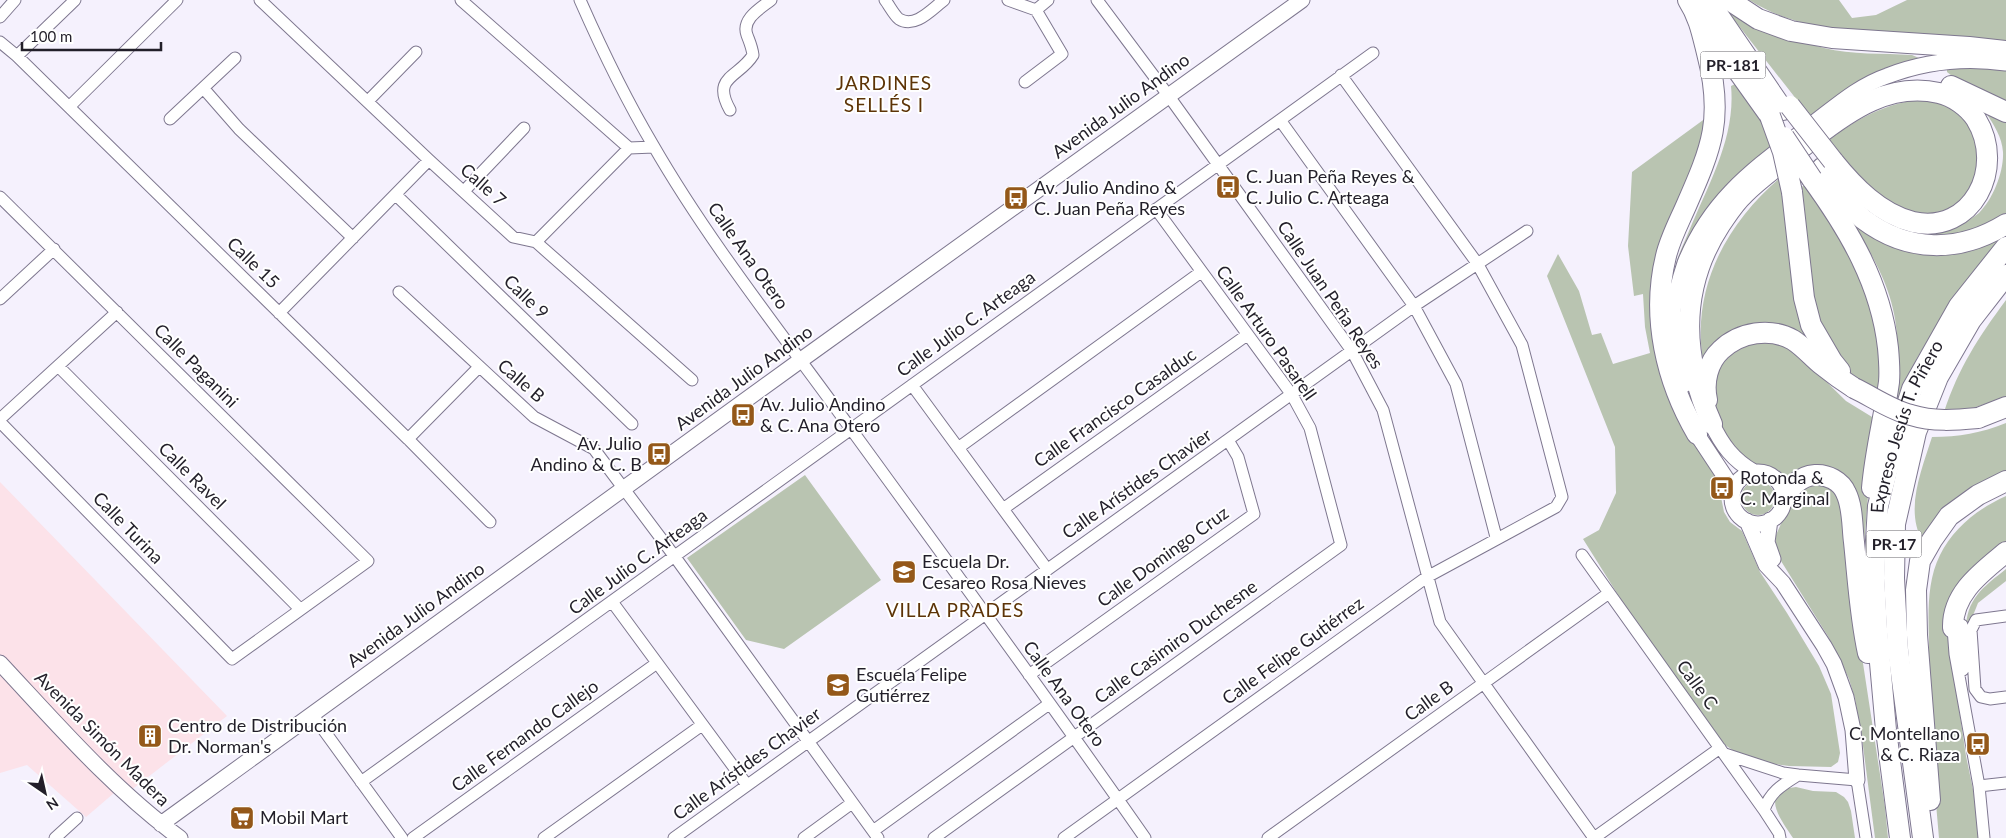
<svg xmlns="http://www.w3.org/2000/svg" width="2006" height="838" viewBox="0 0 2006 838" font-family="Lato,sans-serif">
	<style>
		.industrial { fill: #fce2e9 }
		.green { fill: #b9c4b1 }
		.lines { fill: none; stroke-linecap: round; stroke-linejoin: round }
		.street-casing { stroke: #7e778f; stroke-width: 13 }
		.secondary-casing { stroke: #7e778f; stroke-width: 17 }
		.highway-casing { stroke: #7e778f; stroke-width: 22 }
		.street { stroke: #fff; stroke-width: 11 }
		.secondary { stroke: #fff; stroke-width: 15 }
		.highway { stroke: #fff; stroke-width: 20 }
		.highway-bridge-casing { stroke: #7e778f; stroke-width: 22; stroke-linecap: butt }
		.highway-bridge { stroke: #fff; stroke-width: 20 }
		.labels { text-anchor: middle; stroke-width: 4; stroke-linejoin: round; paint-order: stroke }
		.shield { fill: #fff; stroke: #646269; stroke-width: 1 }
		.shield-label { font-size: 16px; font-weight: bold; fill: #221f29 }
		.street-label { font-size: 18px; fill: #221f29; stroke: #fff }
		.poi-label { font-size: 18px; fill: #221f29; stroke: #fff; text-anchor: start }
		.neighbourhood-label { font-size: 19px; letter-spacing: 1px; fill: #5d3407; stroke: #fff }
	</style>
	<rect width="100%" height="100%" fill="#f5f1fd"/>
	<path class="industrial" d="M0,482l227,234 -101,78 -12,-1 -28,24 -59,-52 -27,8z"/>
	<path class="green" d="M1749,0h90l13,18 24,-3 31,-15h99v46c-48,-4 -97,-7 -145,-13 -44,-7 -73,-9 -112,-33z
		M1728,10c31,13 63,30 96,38 28,7 59,5 88,7l7,3 -1,4 -107,56 -83,-106z
		M1951,67h55v34l-54,-25 -5,-4v-3z
		M1737,83l23,35 14,32 -99,125c-1,-14 9,-31 14,-44 19,-46 47,-94 42,-145z
		M1923,99l36,9 26,38 -17,56 -38,17 -30,-7 -41,-32 -30,-40c28,-22 58,-37 94,-41z
		M1986,113l20,2v98l-16,11 -18,9 -62,4 -51,-37 96,25c8,-3 17,-6 24,-12 14,-14 25,-41 24,-61 -1,-15 -9,-27 -17,-39z
		M1710,115l-47,138 16,162 39,67 6,30 6,10 12,9 18,41 27,41 32,53 12,28 9,59 -2,9 -7,5 -42,-1 -30,-4 -22,-9 -12,-8 -100,-139 -42,-67 16,-9 17,-37 -1,-46 -68,-171 11,-22 21,37 13,44 9,-2 12,31 37,-11 -5,-26 -2,-33 -9,2 -6,-50 4,-74z
		M1782,176l31,167 -52,-12 -56,41c-17,-78 18,-146 77,-196z
		M1805,183l7,6 65,116 6,91c-10,-6 -20,-12 -29,-19 -53,-49 -43,-125 -52,-190z
		M1849,218l24,15 124,7 1,3 -50,65 -31,50 -18,45 -8,-3c2,-17 5,-34 6,-50 2,-51 -22,-92 -48,-132z
		M2006,300v97l-39,13 -23,2c15,-45 34,-74 62,-112z
		M1761,342l15,1 19,8 51,50 31,19 -7,52 -6,73 -18,-59 -59,-3c-11,-17 -28,-13 -42,-26 -39,-36 -49,-102 16,-115z
		M2006,423v51l-83,68c-19,-32 -1,-73 9,-105 27,0 49,-4 74,-14z
		M805,475l76,105 -97,69 -38,-9 -59,-82z
		M1741 498a17 17 0 1 1 34 0a17 17 0 1 1-34 0Z
		M1815,483l18,5 9,18 13,105 30,196 3,31h-13l-12,-92 -8,-47 -6,-20 -20,-41 -48,-77 -6,-13 1,-13 12,-27 14,-21z
		M2006,496v52l-34,30 -21,76 15,102 8,38 5,44h-40c-6,-62 -9,-124 -10,-185 0,-32 -4,-68 11,-98 13,-27 39,-47 66,-59z
		M2006,569v12l-28,22 -12,30c-1,-33 16,-45 40,-64z
		M1796,787l17,4 23,1 8,5 4,5 3,9 4,27h-62c-12,-18 -35,-47 3,-51z"/>
	<g class="lines">
		<defs>
			<path id="street" d="M260,0l169,160 84,77 23,5 156,138
				M461,0l168,148 25,-1
				M580,0c22,50 45,98 73,145 57,99 131,191 198,284 99,136 198,271 294,409
				M885,0c4,5 9,15 14,19 16,10 33,-10 45,-19
				M1008,0l28,10 12,-10
				M1097,0l71,95 184,256 31,59 57,212 154,216
				M0,17l15,-17
				M0,42l17,14 391,383 71,-72
				M17,56l58,-56
				M1025,82l37,-28 -26,-44
				M204,89l35,40 114,109
				M368,101l48,-49
				M69,107l108,-107
				M730,110c-19,-34 9,-32 23,-55 -1,-8 -3,-12 -6,-20 -6,-16 14,-27 24,-35
				M170,119l65,-61
				M1280,120l134,186 42,78 40,153
				M464,191l60,-63
				M396,195l236,229
				M0,197l368,364 -136,98 -232,-237
				M536,242l93,-94
				M399,292l135,125 60,32 81,108 203,281
				M0,299l54,-50
				M279,313l150,-153
				M59,367l241,242
				M912,385l135,184
				M0,419l117,-107
				M408,439l82,83
				M958,448l243,-176
				M1003,509l244,-174
				M1582,555l182,255 15,23 1,5
				M613,603l134,182
				M2006,616l-30,4 -5,10 4,59 6,8 9,2 16,-2
				M1962,625l1,45
				M1953,628l2,26 24,132 5,52
				M1029,675l225,-161 -16,-57 -10,-17
				M312,714l90,124
				M1725,754l58,19 15,2
				M361,782c339,-241 675,-486 1012,-729
				M1979,786l27,-3
				M1764,810c6,-18 18,-25 34,-35l59,5 9,58
				M873,831l176,-127
				M55,838l22,-20
				M413,838l244,-175
				M544,838l158,-113
				M674,838l740,-532 113,-75
				M804,838l48,-35
				M934,838l407,-293 -31,-117 -18,-33 -136,-186
				M1064,838l363,-261 129,-70 6,-10 -40,-152 -45,-82 -136,-188
				M1268,838l341,-245
				M1594,838l126,-90"/>
			<path id="secondary" d="M1684,385c-5,-20 -13,-55 -11,-75 2,-13 8,-35 12,-47 27,-67 72,-96 126,-138 24,-18 47,-39 76,-49 39,-15 78,-19 119,-13
				M1694,424l6,15 33,50
				M1712,424c10,21 21,36 42,48
				M1732 498a26 26 0 1 1 52 0a26 26 0 1 1-52 0Z
				M1770,520l-3,22 6,17
				M1747,521l19,44 17,18 41,63 10,18 12,33 7,33 4,50
				M0,663c57,61 113,126 180,175
				M161,824l640,-464 501,-360"/>
			<g id="highway">
				<path d="M1688,0c11,17 14,33 19,53 17,65 5,94 -21,153 -7,16 -16,33 -20,50 -15,61 0,125 31,178"/>
				<path d="M1708,0l75,110"/>
				<path d="M1729,0l29,19 33,12 41,7 137,9 37,4"/>
				<path d="M1703,22l67,94"/>
				<path d="M1951,86l55,26"/>
				<path d="M1822,168c12,18 24,37 41,51 45,34 96,34 143,5"/>
				<path d="M1812,179c37,51 69,105 76,169 1,11 2,23 1,34 -5,36 -14,70 -17,106"/>
				<path d="M1792,192l12,106 7,27 21,36 8,10"/>
				<path d="M1707,400c-4,-18 1,-38 14,-50 19,-18 49,-23 72,-10 11,7 19,17 29,25 11,9 21,16 32,23"/>
				<path d="M1978,418l28,-11"/>
				<path d="M1712,424c-30,-67 -33,-136 8,-199 7,-10 14,-22 24,-31 21,-21 47,-38 70,-56 36,-28 76,-56 125,-45 14,3 29,14 37,26 30,49 -4,116 -63,103 -33,-8 -59,-35 -80,-61"/>
				<path d="M1783,500c7,-12 16,-24 32,-25 12,-1 26,6 31,18 7,14 6,34 8,49 4,38 6,75 14,111"/>
				<path d="M1953,628c-1,-35 29,-56 53,-76"/>
				<path d="M1930,800l-13,-165 -1,-45 4,-29 12,-21 17,-24 29,-21 28,-14"/>
				<path id="s1" d="M1900,838l-14,-108 -9,-101 -3,-54 4,-69 15,-58 19,-59 47,-83 47,-59"/>
				<path d="M1923,838l-25,-188 -4,-72 1,-54 21,-92 22,-55 33,-57 35,-45"/>
			</g>
		</defs>
		<use href="#street" class="street-casing"/>
		<use href="#secondary" class="secondary-casing"/>
		<use href="#highway" class="highway-casing"/>
		<use href="#street" class="street"/>
		<use href="#secondary" class="secondary"/>
		<use href="#highway" class="highway"/>
		<defs>
			<path id="highway-bridge" d="M1790,106l43,55
				M1770,116l13,36 9,40
				M1784,137l28,42
				M1854,388c19,9 37,22 57,27 22,7 45,5 67,3"/>
		</defs>
		<use href="#highway-bridge" class="highway-bridge-casing"/>
		<use href="#highway-bridge" class="highway-bridge"/>
	</g>
	<defs>
		<symbol id="bus-square" viewBox="-11 -11 22 22"><rect x="-9" y="-9" width="18" height="18" rx="4" fill="#945819" stroke="#fff"/><path d="M-5-6H5V4H4V6H2V4H-2V6H-4V4H-5ZM-3.5-4V0h7V-4ZM-3.5 1.2v1.5H-2V1.2ZM2 1.2v1.5H3.5V1.2Z" fill="#fff"/></symbol>
		<symbol id="school-square" viewBox="-11 -11 22 22"><rect x="-9" y="-9" width="18" height="18" rx="4" fill="#945819" stroke="#fff"/><path d="M0-5L7-2L0 1L-7-2ZM-4 1L0 2.5L4 1V4Q0 6-4 4Z" fill="#fff"/></symbol>
		<symbol id="building-square" viewBox="-11 -11 22 22"><rect x="-9" y="-9" width="18" height="18" rx="4" fill="#945819" stroke="#fff"/><path d="M-4-6H4V6H1V3H-1V6H-4ZM-2.5-4.3h1.7v1.8h-1.7ZM.8-4.3h1.7v1.8H.8ZM-2.5-1h1.7V.8h-1.7ZM.8-1h1.7V.8H.8Z" fill="#fff"/></symbol>
		<symbol id="supermarket-square" viewBox="-11 -11 22 22"><rect x="-9" y="-9" width="18" height="18" rx="4" fill="#945819" stroke="#fff"/><path d="M-6-5.5h2.5l.6 2H6L4.5 2H-2.5L-4.4-4H-6ZM-1.5 3.2a1.3 1.3 0 1 0 .1 0ZM3 3.2a1.3 1.3 0 1 0 .1 0Z" fill="#fff"/></symbol>
	</defs>
	<g fill-rule="evenodd">
		<use href="#bus-square" x="1214" y="173" width="28" height="28"/>
		<use href="#bus-square" x="1002" y="184" width="28" height="28"/>
		<use href="#bus-square" x="729" y="401" width="28" height="28"/>
		<use href="#bus-square" x="645" y="440" width="28" height="28"/>
		<use href="#bus-square" x="1708" y="474" width="28" height="28"/>
		<use href="#school-square" x="890" y="558" width="28" height="28"/>
		<use href="#school-square" x="824" y="671" width="28" height="28"/>
		<use href="#building-square" x="136" y="722" width="28" height="28"/>
		<use href="#bus-square" x="1964" y="730" width="28" height="28"/>
		<use href="#supermarket-square" x="228" y="804" width="28" height="28"/>
	</g>
	<g class="labels">
		<g class="shield">
			<rect x="1700.5" y="51.5" width="65" height="27" rx="4"/>
			<rect x="1866.5" y="530.5" width="55" height="27" rx="4"/>
		</g>
		<g class="shield-label">
			<text x="1733" y="71">PR-181</text>
			<text x="1894" y="550">PR-17</text>
		</g>
		<g class="street-label">
			<text transform="translate(1121 106) rotate(-36)" y="6">Avenida Julio Andino</text>
			<text transform="translate(483 185) rotate(42)" y="6">Calle 7</text>
			<text transform="translate(748 256) rotate(55)" y="6">Calle Ana Otero</text>
			<text transform="translate(253 263) rotate(44)" y="6">Calle 15</text>
			<text transform="translate(1330 295) rotate(56)" y="6">Calle Juan Peña Reyes</text>
			<text transform="translate(526 297) rotate(44)" y="6">Calle 9</text>
			<text transform="translate(966 324) rotate(-36)" y="6">Calle Julio C. Arteaga</text>
			<text transform="translate(1266 333) rotate(55)" y="6">Calle Arturo Pasarell</text>
			<text transform="translate(196 366) rotate(45)" y="6">Calle Paganini</text>
			<text transform="translate(744 378) rotate(-36)" y="6">Avenida Julio Andino</text>
			<text transform="translate(521 381) rotate(41)" y="6">Calle B</text>
			<text transform="translate(1115 408) rotate(-35)" y="6">Calle Francisco Casalduc</text>
			<text dy="6" stroke="none"><textPath href="#s1" startOffset="418">Expreso Jesús T. Piñero</textPath></text>
			<text transform="translate(192 476) rotate(45)" y="6">Calle Ravel</text>
			<text transform="translate(1137 484) rotate(-35)" y="6">Calle Arístides Chavier</text>
			<text transform="translate(128 528) rotate(46)" y="6">Calle Turina</text>
			<text transform="translate(1163 557) rotate(-36)" y="6">Calle Domingo Cruz</text>
			<text transform="translate(638 562) rotate(-36)" y="6">Calle Julio C. Arteaga</text>
			<text transform="translate(416 615) rotate(-36)" y="6">Avenida Julio Andino</text>
			<text transform="translate(1176 642) rotate(-36)" y="6">Calle Casimiro Duchesne</text>
			<text transform="translate(1293 651) rotate(-36)" y="6">Calle Felipe Gutiérrez</text>
			<text transform="translate(1697 685) rotate(54)" y="6">Calle C</text>
			<text transform="translate(1064 694) rotate(54)" y="6">Calle Ana Otero</text>
			<text transform="translate(1429 701) rotate(-36)" y="6">Calle B</text>
			<text transform="translate(525 736) rotate(-36)" y="6">Calle Fernando Callejo</text>
			<text transform="translate(102 739) rotate(45)" y="6">Avenida Simón Madera</text>
			<text transform="translate(747 764) rotate(-36)" y="6">Calle Arístides Chavier</text>
		</g>
		<g class="poi-label">
			<text x="1246" y="183">C. Juan Peña Reyes &amp;<tspan x="1246" dy="21">C. Julio C. Arteaga</tspan></text>
			<text x="1034" y="194">Av. Julio Andino &amp;<tspan x="1034" dy="21">C. Juan Peña Reyes</tspan></text>
			<text x="760" y="411">Av. Julio Andino<tspan x="760" dy="21">&amp; C. Ana Otero</tspan></text>
			<text x="642" y="450" text-anchor="end">Av. Julio<tspan x="642" dy="21">Andino &amp; C. B</tspan></text>
			<text x="1740" y="484">Rotonda &amp;<tspan x="1740" dy="21">C. Marginal</tspan></text>
			<text x="922" y="568">Escuela Dr.<tspan x="922" dy="21">Cesareo Rosa Nieves</tspan></text>
			<text x="856" y="681">Escuela Felipe<tspan x="856" dy="21">Gutiérrez</tspan></text>
			<text x="168" y="732">Centro de Distribución<tspan x="168" dy="21">Dr. Norman's</tspan></text>
			<text x="1960" y="740" text-anchor="end">C. Montellano<tspan x="1960" dy="21">&amp; C. Riaza</tspan></text>
			<text x="260" y="824">Mobil Mart</text>
		</g>
		<g class="neighbourhood-label">
			<text x="884" y="90">JARDINES<tspan x="884" dy="22">SELLÉS I</tspan></text>
			<text x="955" y="617">VILLA PRADES</text>
		</g>
	</g>
	<g transform="translate(45 793) rotate(146)" stroke="#ffffff" stroke-width="4" paint-order="stroke">
	<path d="M0-4L9 19L0 12L-9 19Z" fill="#221f29"/>
	<text y="-8" font-size="14" font-weight="bold" text-anchor="middle" fill="#221f29">N</text>
	</g>
	<path d="M22 42v8h139v-8" fill="none" stroke="#221f29" stroke-width="2.5"/>
	<text x="30" y="42" font-size="15" fill="#221f29" stroke="#ffffff" stroke-width="4" paint-order="stroke">100 m</text>
</svg>
